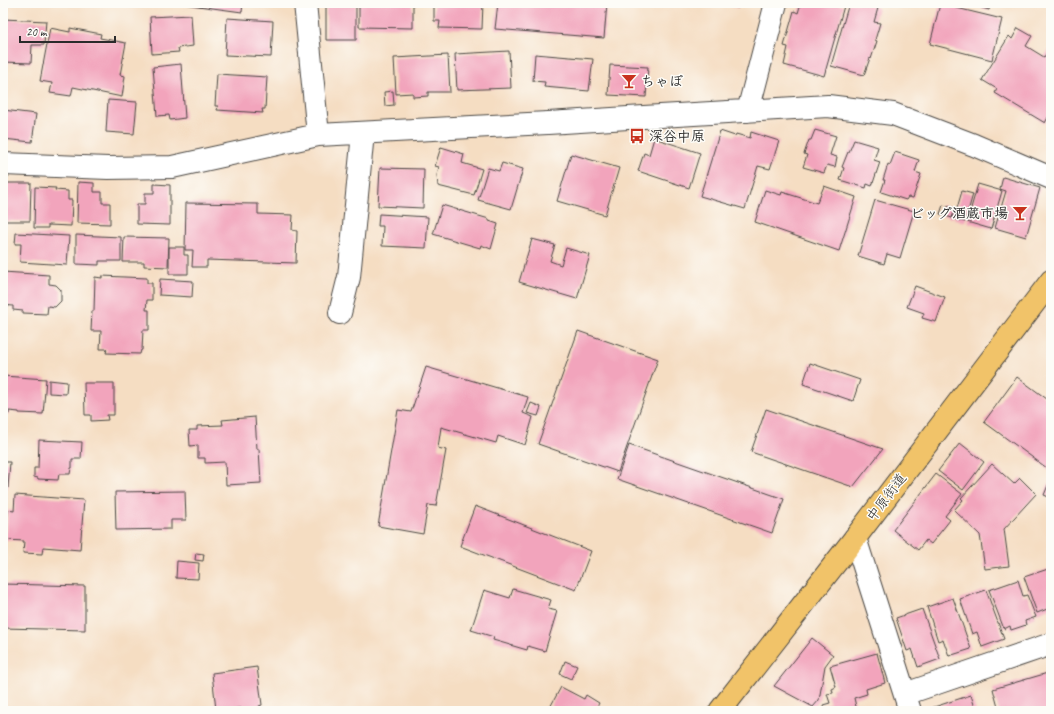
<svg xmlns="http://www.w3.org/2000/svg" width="1054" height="714" viewBox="0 0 1054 714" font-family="Caveat,'Klee One',sans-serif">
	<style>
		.building { fill: #f2a4bc }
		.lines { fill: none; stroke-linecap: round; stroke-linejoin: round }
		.minor-casing { stroke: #494642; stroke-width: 24 }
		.major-casing { stroke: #494642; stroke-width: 24 }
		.minor { stroke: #fff; stroke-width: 22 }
		.major { stroke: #f1c369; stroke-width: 22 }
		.labels { text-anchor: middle; stroke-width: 3; stroke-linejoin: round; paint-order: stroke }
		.poi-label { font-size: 14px; font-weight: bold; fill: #2b2b2b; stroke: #fdfcf7; text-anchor: start }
		.street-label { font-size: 14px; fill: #2b2b2b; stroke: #fdfcf7 }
	</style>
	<rect width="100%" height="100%" fill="#fdfcf7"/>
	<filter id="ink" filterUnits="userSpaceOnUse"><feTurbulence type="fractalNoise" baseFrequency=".025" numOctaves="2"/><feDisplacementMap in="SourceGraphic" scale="8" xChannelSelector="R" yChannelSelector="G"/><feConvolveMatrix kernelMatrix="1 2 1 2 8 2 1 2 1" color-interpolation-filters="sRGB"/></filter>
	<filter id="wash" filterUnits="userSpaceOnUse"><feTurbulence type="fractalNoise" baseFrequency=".012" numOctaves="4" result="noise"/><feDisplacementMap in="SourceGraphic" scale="16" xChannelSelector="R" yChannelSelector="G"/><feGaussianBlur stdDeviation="0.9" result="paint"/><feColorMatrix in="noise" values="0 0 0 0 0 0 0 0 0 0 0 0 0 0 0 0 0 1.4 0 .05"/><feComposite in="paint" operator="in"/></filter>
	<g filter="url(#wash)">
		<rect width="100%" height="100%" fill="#f5ddc2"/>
		<g id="blocks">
			<path class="building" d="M183,3h60l-1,9 -59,-8z
				M326,3h30v37h-30z
				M359,3h54v25l-54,-1z
				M440,3h43l-1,26 -43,-1 1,-7h-6v-17h6z
				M498,3h109l-3,35 -109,-9z
				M717,3h22l-1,5z
				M801,3h33l10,3 -20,70 -40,-11 4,-18 -4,-1 10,-35 4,2z
				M849,3h11l18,5 -4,14 6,1 -5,17 2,1 -6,18 -1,-1 -6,17 -33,-9z
				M965,3h26l-2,7z
				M940,4l62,15 -10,41 -62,-16z
				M191,15l2,31 -15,2 1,4 -27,2 -2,-37z
				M227,18l46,3 -2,36 -46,-2z
				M3,19l43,2 -2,24h-12l-1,18 -28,-1z
				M50,28l20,4v-4l31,6 -1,4 26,5 -6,32 5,1 -3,21 -49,-10 -2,9 -21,-3 2,-10 -12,-2z
				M1018,28l14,8 -6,10 18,11 7,-10v65l-6,11 -50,-30 2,-4 -15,-9 27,-44 3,3z
				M509,51l2,37 -54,2 -2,-36z
				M535,54l58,5 -4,32 -45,-4 1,-5 -12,-1z
				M448,55l2,37h-22v4l-15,1v-4l-17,1 -2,-36z
				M181,64l4,54 -15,2 -1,-5 -12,1 -4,-49z
				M610,65l38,2 -2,30 -38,-2z
				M217,74l50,3 -2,32h-3l1,4 -46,-3 1,-4h-3z
				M393,91l1,14 -9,1 -1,-14z
				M108,100l29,2 -3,32 -28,-2z
				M3,110l33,4 -4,28 -29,-3z
				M815,130l21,6 -6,19 7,2 -2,10 -8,-2 -3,8 -21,-6 4,-12 -3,-1 5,-14h2z
				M720,131l15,5 1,-2 14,4 1,-6 28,9 -9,28 -12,-3 -13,43 -45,-13z
				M654,138l46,15 -11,35 -51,-17 6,-18 5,2z
				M854,140l24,7 -4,13 6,2 -8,24 -5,-2 -1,4 -26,-8 4,-12 -2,-1 6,-15h1z
				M441,147l23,7 -2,9 20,6 -8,26 -36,-9 -1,-11 2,-8 -4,-1z
				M895,152l24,8 -4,12 6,2 -8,24 -5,-1 -2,3 -25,-8 4,-12h-2l5,-16 2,1z
				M571,154l48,14 -14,47 -48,-14z
				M502,163l21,6 -12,40 -33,-9 10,-32 11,3z
				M380,168l44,1 -1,39 -45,-2z
				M1003,177l37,11 -14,49 -31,-9 11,-37 -6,-2z
				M78,182l16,1v9h8v11h8v21l-33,-1z
				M3,183h28l-1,38h-27z
				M154,184l16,1v40l-33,-1v-20h8v-11h9z
				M978,184l24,7 -11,38 -24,-7z
				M824,186l32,11 -17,54 -84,-29 10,-32 16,5 1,-3 35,11z
				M35,187l21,1 -1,2 13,1v9h4l-1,26 -23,-1v3h-14z
				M962,191l11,3 -8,28 -11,-3z
				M875,200l39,11 -14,47 -13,-4 -3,10 -26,-8z
				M186,203l72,1v10l35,1 -1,15 5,1 -1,32 -89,-3v7h-15l1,-17h-8z
				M442,205l47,14v2l9,3 -7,25 -10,-4 -1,3 -47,-14z
				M943,205l12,3 -3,10 -12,-4z
				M379,214l49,3 -2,31 -44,-2 1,-20h-5z
				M16,233l53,3 -2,29 -47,-3 1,-18h-6z
				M76,235l45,2v24h-22v4l-23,-1z
				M124,237l45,1 -1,29 -24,-1v-4h-21z
				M532,239l23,6 -5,16 11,4 5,-17 24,7 -13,44 -58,-17z
				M169,247h15v8h4v19h-19z
				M3,272l46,3v9l7,1 5,5v11l-6,6 -7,-1 -1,8 -24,-1v-2l-10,-1v-4l-10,-1z
				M102,276l45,2v5h5v17h-5l-1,10h3v20h-6l-1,20h-1l-1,4 -34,-1 1,-4h-7l1,-18h-10l1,-20h2l1,-34 7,1z
				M160,279l33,2 -1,16 -33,-2z
				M915,286l30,11 -9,25 -14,-4 2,-5 -17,-6z
				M578,331l80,28 -40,113 -80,-28z
				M810,363l50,17 -7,21 -50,-17z
				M426,367l102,30 -5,16 10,4 -8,28 -27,-9 -2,7 -55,-16 -3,21 8,2 -10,56 -8,-1 -5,29 -45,-8 20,-116 13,2z
				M3,376l43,3 -3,35 -24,-1v-1l-10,-1v3h-6z
				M1017,377l34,25v69l-67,-49z
				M49,380l18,2 -1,12 -17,-1z
				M84,383h30v32h-7l1,5 -17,1v-6h-6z
				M531,403l10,4 -3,9 -11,-3z
				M766,409l117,40 -30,38 -102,-35z
				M255,417l2,32h2l2,34 -35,2 -1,-23 -20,1v-5h-7v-13l-8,1 -1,-16h8v-4l26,-1 -1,-5z
				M39,440l43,2 -1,17h-9v9h-1l-1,6h-11l-1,6 -20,-1v-1l-4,-1v-9h4z
				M960,443l24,19 -21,28 -25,-19z
				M629,445l155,54 -12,34 -155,-54z
				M3,462h7l-2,26 -5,-1z
				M992,464l22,20 6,-6 16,16 -32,35 5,37 -24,3 -5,-34 -26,-25 9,-10 -2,-2z
				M936,474l26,20 -17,22 5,4 -19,24 -5,-4 -8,10 -25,-20z
				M1049,483l2,1v14l-7,-3z
				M185,491l1,29h-15v9l-55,1 -1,-38z
				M15,495l69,5 -4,50 -37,-3 -1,7 -19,-1 1,-12 -18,-1 2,-30 6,1z
				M475,506l116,45 -15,39 -116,-44z
				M196,553l8,1 -1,7 -8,-1z
				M177,561l22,2 -1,16 -22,-1z
				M1051,568v43l-1,-3 -13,5 -13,-36z
				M1018,580l5,16 4,-1 9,22 -11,4 1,4 -15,5 -1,-4 -6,3 -15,-39z
				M3,584l82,2v44l-82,-2z
				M513,589l38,11 -3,9 9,2 -12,40 -17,-5 -1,4 -34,-10 1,-3 -23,-7 13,-40 26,8z
				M986,590l18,49 -22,8 -5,-15 -5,2 -12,-35z
				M953,598l18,51 -22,7 -6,-17 -5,2 -11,-34z
				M922,609l18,50 -22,8 -6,-18 -5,2 -11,-33z
				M812,638l21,17 -8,11 -6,34 -6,7 -39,-21z
				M877,653l8,30 -19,6 1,5 -13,4 3,13h-32l-2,-6 7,-2 -3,-9 6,-1 -1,-4 4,-2 -6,-21z
				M565,661l12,5 -6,13 -11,-5z
				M257,667l5,38 -3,1v5h-17l-1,-3 -25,2 -4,-37z
				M1051,672v39h-52l-6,-22z
				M561,687l23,12 2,-4 13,8 -4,8h-47z
				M971,695l5,16h-44l-1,-3z"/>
		</g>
	</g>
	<g filter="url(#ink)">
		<use href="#blocks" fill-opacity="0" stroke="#494642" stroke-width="1"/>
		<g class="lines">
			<defs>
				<path id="minor" d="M305,3l13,132
					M748,111l28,-108
					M3,164l105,4 64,-1 146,-32 230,-12 96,-6 184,-11 65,8 81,31 77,33
					M340,313l9,-36 14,-144
					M855,538l55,173
					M905,694l146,-50"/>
				<path id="major" d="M720,711l135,-173 196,-257"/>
			</defs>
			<use href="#minor" class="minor-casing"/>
			<use href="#major" class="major-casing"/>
			<use href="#minor" class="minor"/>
			<use href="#major" class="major"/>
		</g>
	</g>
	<defs>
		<symbol id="bar-bare" viewBox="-9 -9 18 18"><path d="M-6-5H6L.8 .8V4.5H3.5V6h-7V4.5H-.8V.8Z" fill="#c8321e" stroke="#fdfcf7" stroke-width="2.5" paint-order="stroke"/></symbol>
		<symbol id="bus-bare" viewBox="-9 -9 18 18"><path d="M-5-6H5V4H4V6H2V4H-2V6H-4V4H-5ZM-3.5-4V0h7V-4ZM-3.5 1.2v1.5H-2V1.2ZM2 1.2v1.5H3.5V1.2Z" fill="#c8321e" stroke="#fdfcf7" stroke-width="2.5" paint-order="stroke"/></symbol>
	</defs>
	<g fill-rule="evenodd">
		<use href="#bar-bare" x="618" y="70" width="22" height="22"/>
		<use href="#bus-bare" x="626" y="125" width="22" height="22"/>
		<use href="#bar-bare" x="1009" y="202" width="22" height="22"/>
	</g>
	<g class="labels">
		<g class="poi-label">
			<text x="641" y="86">ちゃぼ</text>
			<text x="649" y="141">深谷中原</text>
			<text x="1008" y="218" text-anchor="end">ビッグ酒蔵市場</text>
		</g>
		<g class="street-label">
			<text transform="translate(886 497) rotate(-53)" y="5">中原街道</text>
		</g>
	</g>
	<rect width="1054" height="714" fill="none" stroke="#fdfcf7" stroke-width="16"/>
	<path d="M20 36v6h95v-6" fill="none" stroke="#2b2b2b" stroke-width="2"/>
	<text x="26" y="36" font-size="12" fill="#2b2b2b" stroke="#fdfcf7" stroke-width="3" paint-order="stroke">20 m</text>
</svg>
